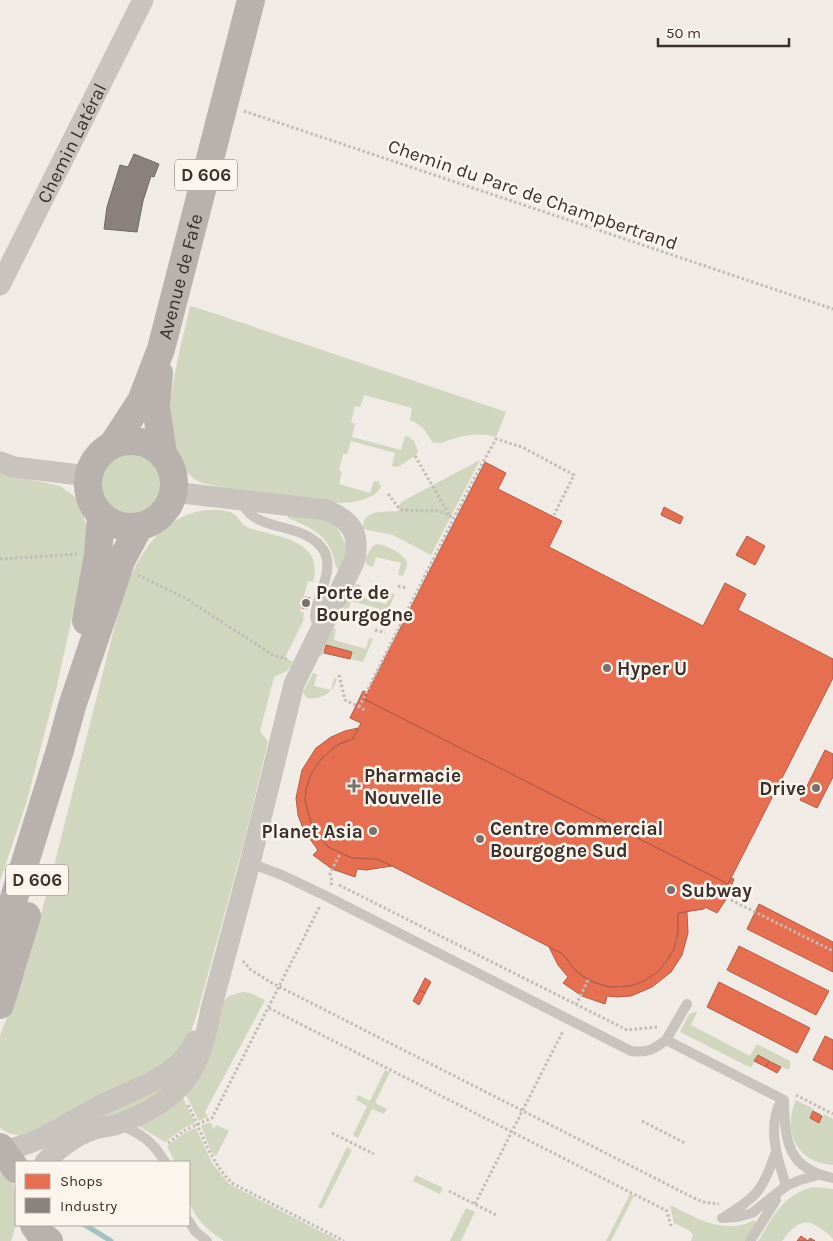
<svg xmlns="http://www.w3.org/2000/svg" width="833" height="1241" viewBox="0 0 833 1241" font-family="Karla,sans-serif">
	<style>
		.green { fill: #d1d6bf }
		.shops { fill: #e76f51; stroke: #b35c46 }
		.industry { fill: #8a817c; stroke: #726964 }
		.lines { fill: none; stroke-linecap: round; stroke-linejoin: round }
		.stream { stroke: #a1c2c1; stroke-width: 5 }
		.path { stroke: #c2bbb6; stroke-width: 3; stroke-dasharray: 2.5 2.5; stroke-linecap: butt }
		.service { stroke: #c9c3be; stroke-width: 10 }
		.minor { stroke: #c9c3be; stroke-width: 21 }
		.primary { stroke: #b8b1ad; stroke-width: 28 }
		.poi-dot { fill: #7a716c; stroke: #fbf5ee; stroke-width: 2 }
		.labels { text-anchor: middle; stroke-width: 5; stroke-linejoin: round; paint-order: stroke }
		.shield { fill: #fbf5ee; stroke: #756b66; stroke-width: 1 }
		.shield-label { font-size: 18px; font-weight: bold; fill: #3b302b }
		.street-label { font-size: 19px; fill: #3b302b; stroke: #fbf5ee }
		.poi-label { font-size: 19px; font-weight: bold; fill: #3b302b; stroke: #fbf5ee; text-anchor: start }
	</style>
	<rect width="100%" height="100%" fill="#f0ebe5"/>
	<path class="green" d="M190,306l17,5 299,101 -10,25c-12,-4 -28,-3 -40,1 -8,2 -15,7 -24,4 -6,-11 -10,-17 -22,-22l2,-12 -48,-13 -4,12 -5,-1 -4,16 4,2 -3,13 49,13 4,-13 2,-1 7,5 4,10 -2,4 -18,12 -6,-1 3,-13 -44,-12 -4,13h-4l-4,16 3,2 -3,12 31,9 4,-12h4l3,5c-4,13 -28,17 -40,17 -24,-1 -48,-7 -72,-10 -18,-2 -35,-4 -53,-7 -4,-1 -10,-2 -14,-3 -10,-4 -17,-12 -23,-21 -23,-35 3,-117 11,-156z
		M98 483a32 32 0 1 1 64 0a32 32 0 1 1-64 0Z
		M480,460l-49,95 -38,-20 -30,-6c-1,-20 21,-17 35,-18l3,-9z
		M0,473l60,13 14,10 8,14 5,18 -2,31 -29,131 -30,114 -26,77z
		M205,510c8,0 20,-1 27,3 7,4 9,12 17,15 28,9 76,12 64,54l-5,-1 -8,30 4,2 -1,8 -18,37 8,4 -6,9 -13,6 -14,54 8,11 -24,100 -47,172 -9,26 -13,18 -82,47 -73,31 -12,-3 -8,-5v-93l25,-63 28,-102 69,-273c15,-40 37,-80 83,-87z
		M288,515l41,6 9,8 8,16 1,10 -8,17c-4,-6 -5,-14 -8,-22 -8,-18 -26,-25 -43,-32z
		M377,544c9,1 29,10 30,20 0,4 -3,8 -4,12l-5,-1 3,-12 -25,-6 -3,10c-5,-1 -9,-4 -8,-9l8,-12z
		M356,584l5,1 -3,11 28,8 3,-11 6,1 -12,28 -6,-2 3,-11 -29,-8 -3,11 -4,-2v-5z
		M333,628l3,1 -2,11 32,9 3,-11 4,1 -10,23 -13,-3 2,-7 -26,-7 -3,10 -4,1z
		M313,673l4,1 -3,12 17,4 3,-12 3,1c-4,14 -14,19 -28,20l-4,-3 -2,-4z
		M242,992l8,1 15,7 -60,112 3,5 -9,4 -15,-30 38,-88 7,-7z
		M695,1012h2l-6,13 59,31 7,-12 33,17v6l-2,3 -30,-15 -7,13 -71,-36 9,-18z
		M385,1070l5,2 -15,31 12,6 -3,5 -12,-5 -14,29 -5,-3 14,-29 -11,-6 2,-5 12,6z
		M170,1077l-2,16 -60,24h-15z
		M181,1094l14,29 -11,5 -19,14 -27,-16z
		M796,1100l18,9 -4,9 9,4 5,-8 9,5v46c-5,-1 -11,-1 -15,-3 -27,-9 -33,-39 -22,-62z
		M211,1122l1,5 2,2 2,-4 13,6 -13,25 -4,-3 -11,-27z
		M196,1128l16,35 17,21 110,57h-115c-14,-9 -32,-24 -35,-42 -2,-12 0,-25 0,-37h-14l-8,-16 19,-14z
		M347,1147l5,3 -30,59 -4,-2z
		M0,1160c4,7 9,14 12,21 7,18 6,43 -1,60h-11z
		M416,1175l27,13 -3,6 -27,-13z
		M813,1187l20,2v50c-3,-4 -7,-7 -12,-10 -17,-14 -28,-3 -39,12h-24c16,-25 24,-46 55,-54z
		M630,1194l4,2 -23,45h-5z
		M670,1205c26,13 55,31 84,15l2,3 -11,18h-54l2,-6 -3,-4 -16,-8z
		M466,1208l9,4 -14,29h-11z"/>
	<path class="shops" d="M485,462l21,11 -8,16 64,32 -13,26 154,79 22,-43 21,11 -8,16 95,49v19l-105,206 -364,-185z
		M664,507l19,10 -3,7 -19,-9z
		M747,536l18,10 -10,19 -19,-10z
		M305,597l5,1 -3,11 -5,-1z
		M326,645l26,7 -2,7 -26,-6z
		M363,691l5,2 -4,6 364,185 3,-6 3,1 -7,19 -10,15 -12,-6 -1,2 -26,4v18l-5,20 -15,21 -16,10 -12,4 -21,1 -10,-3 -16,-7 -9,-8 -11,-15 -171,-88 -15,-7 -25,-1 -24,-11 -16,-21 -7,-25 1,-12 4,-13 11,-17 19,-16 13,-4 8,-16 -11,-5z
		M358,728l-5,11 -18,7 -18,18 -7,12 -4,13 -1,12 7,25 16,21 24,11 25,1 15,7 -26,4 -9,-1 -2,8 -23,-8 -19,-14 5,-5 -14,-19 -6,-16 -2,-17 6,-28 14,-22 15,-11 14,-6z
		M825,750l8,4v23l-16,31 -17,-8z
		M759,904l74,38v30l-86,-43z
		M687,912l1,21 -6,22 -11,17 -19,15 -21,9 -14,1 -10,-1 -2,8 -23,-8 -19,-13 5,-6 -10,-12 -9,-18 14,7 11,15 16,12 19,6 21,-1 12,-4 16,-10 9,-11 6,-10 4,-11 1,-9v-18z
		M739,946l90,45 -13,24 -89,-45z
		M425,978l6,4 -6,11 -6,-3z
		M719,982l91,46 -13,25 -90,-46z
		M419,990l6,3 -6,12 -6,-4z
		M825,1036l8,4v30l-20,-10z
		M758,1055l11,6 -3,6 -12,-6z
		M769,1061l12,6 -4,6 -11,-6z
		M813,1111l9,5 -3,7 -9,-5z
		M801,1236l7,5 2,-3 5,3h-18z"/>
	<path class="industry" d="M134,154l25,10 -5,13 -3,-1 -8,25 -6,31 -33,-3 3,-22 13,-42 8,2z"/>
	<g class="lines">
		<path class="stream" d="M85,1225l26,16"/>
		<path class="path" d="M244,111l589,198
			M415,456l35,60
			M388,494l11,14 3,2 37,1 15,7
			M0,559l77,-5
			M138,575l47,23 88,57 14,4
			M398,586l8,2
			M375,630l10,3
			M339,675l6,25 22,11
			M359,707l112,-223 25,-45 26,8 52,28 -20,40
			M331,885l1,-3 -2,-9 10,-19
			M339,885l288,145 31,-3
			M713,891l120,60
			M243,961l8,9 21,13 418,213 13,6 16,2
			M576,1005l12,-25
			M269,1008l398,203 4,15
			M796,1095l37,19
			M188,1105c14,27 22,57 44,78l112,58
			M642,1121l43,22
			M332,1133l42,21
			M168,1143l17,-13 27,-12 108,-212
			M449,1191l49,25
			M475,1204l88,-173"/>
		<path class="service" d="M242,501c10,33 64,19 82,50 11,20 -8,45 -9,65 0,4 3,10 5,14
			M250,863l32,12 44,21 305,155c16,2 22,-1 35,-11l118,60
			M666,1040l21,-36
			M783,1100c-5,4 -5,8 -7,14 -6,25 3,48 10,72
			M784,1100c1,41 3,69 49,78
			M120,1125c21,8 34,18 45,37
			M724,1217c35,-21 38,-27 52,-65
			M722,1218l15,-1 15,-4 34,-27 14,-6 18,-5
			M189,1221l6,10 12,10
			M750,1241l26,-41"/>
		<g class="minor">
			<path id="s1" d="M0,285l143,-285"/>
			<path d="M0,462l14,5 74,9"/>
			<path d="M4,1150c36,-6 61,-26 92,-42 26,-14 60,-24 81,-43 8,-7 14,-15 18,-24"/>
			<path d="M45,1162c13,-13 29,-26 47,-32 8,-3 18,-3 26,-6 62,-23 82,-50 93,-115l39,-146 44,-179 60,-122c7,-27 -2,-42 -28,-52l-153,-18"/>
		</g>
		<g class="primary">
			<path d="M159,373l-3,34 7,47"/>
			<circle cx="131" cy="484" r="43"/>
			<path id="s2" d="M113,444l28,-43 20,-52 90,-349"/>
			<path d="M86,621l12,-66 3,-39"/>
			<path d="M0,943l60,-193 12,-44 49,-145 18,-34"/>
			<path d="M0,1005l27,-89"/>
			<path d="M0,1147l16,22"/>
			<path d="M34,1225l6,9 9,7"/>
		</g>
	</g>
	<g class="poi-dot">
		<circle cx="306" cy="603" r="5"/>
		<circle cx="607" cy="668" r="5"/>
		<path d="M351.5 778.5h5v5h5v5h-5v5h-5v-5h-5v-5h5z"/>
		<circle cx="816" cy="788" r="5"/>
		<circle cx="373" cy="831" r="5"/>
		<circle cx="480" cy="839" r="5"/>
		<circle cx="671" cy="890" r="5"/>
	</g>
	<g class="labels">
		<g class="shield">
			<rect x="175" y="159.5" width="62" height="31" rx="4"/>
			<rect x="6" y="864.5" width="62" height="31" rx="4"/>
		</g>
		<g class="shield-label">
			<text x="206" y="181">D 606</text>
			<text x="37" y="886">D 606</text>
		</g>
		<g class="street-label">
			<text dy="7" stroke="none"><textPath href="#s1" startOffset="159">Chemin Latéral</textPath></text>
			<text transform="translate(533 194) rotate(19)" y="7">Chemin du Parc de Champbertrand</text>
			<text dy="7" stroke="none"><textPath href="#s2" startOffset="182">Avenue de Fafe</textPath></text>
		</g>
		<g class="poi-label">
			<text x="316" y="599">Porte de<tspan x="316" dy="22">Bourgogne</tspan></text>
			<text x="617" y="675">Hyper U</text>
			<text x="364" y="782">Pharmacie<tspan x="364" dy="22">Nouvelle</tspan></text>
			<text x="806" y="795" text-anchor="end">Drive</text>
			<text x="490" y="835">Centre Commercial<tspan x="490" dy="22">Bourgogne Sud</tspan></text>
			<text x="363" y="838" text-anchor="end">Planet Asia</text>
			<text x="681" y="897">Subway</text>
		</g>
	</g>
	<rect x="15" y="1161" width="175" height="65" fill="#fbf5ee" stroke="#aea6a0"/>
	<rect x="25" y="1174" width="25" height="15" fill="#e76f51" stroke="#aea6a0"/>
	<text x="60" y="1186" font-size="15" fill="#3b302b">Shops</text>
	<rect x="25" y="1198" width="25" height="15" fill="#8a817c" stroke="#aea6a0"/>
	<text x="60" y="1211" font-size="15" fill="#3b302b">Industry</text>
	<path d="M658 38v8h131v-8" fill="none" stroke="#3b302b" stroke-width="2.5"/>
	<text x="666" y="38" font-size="15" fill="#3b302b" stroke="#fbf5ee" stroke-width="4" paint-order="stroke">50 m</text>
</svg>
